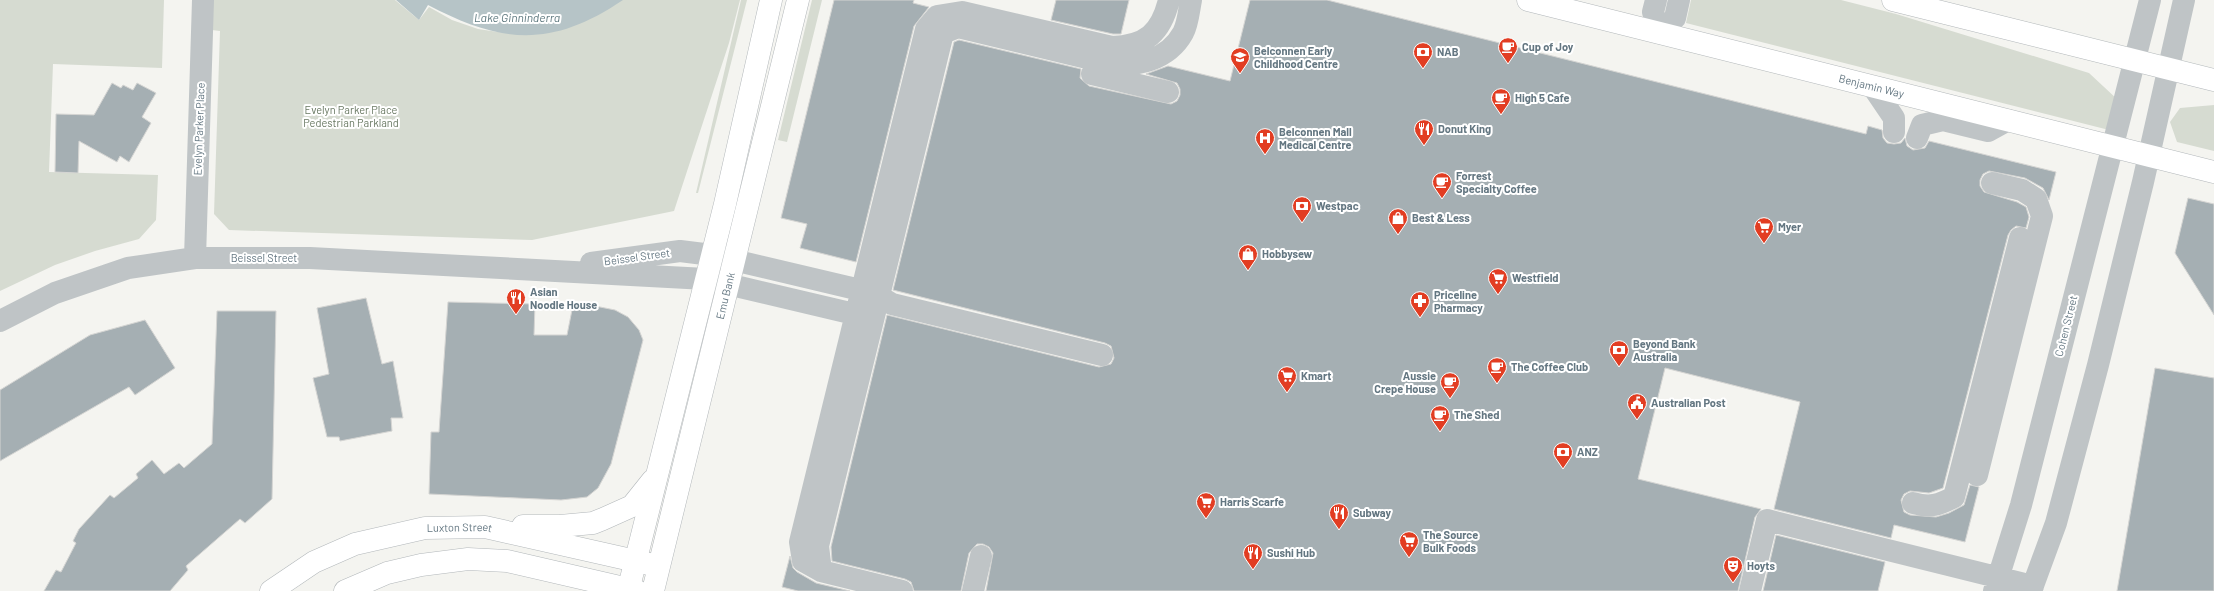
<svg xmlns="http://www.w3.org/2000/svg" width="2214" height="591" viewBox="0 0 2214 591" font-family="Barlow,sans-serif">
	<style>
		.green { fill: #d6dbd1 }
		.water { fill: #b6c4c7 }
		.building { fill: #a5afb3; stroke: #d5d5d3 }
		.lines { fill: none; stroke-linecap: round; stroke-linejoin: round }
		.major-casing { stroke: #b2b7ba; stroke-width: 23 }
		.minor { stroke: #bfc4c6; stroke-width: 22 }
		.major { stroke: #fff; stroke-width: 22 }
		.labels { text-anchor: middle; stroke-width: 4; stroke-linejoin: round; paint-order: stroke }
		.poi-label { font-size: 11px; font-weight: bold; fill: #637681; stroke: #fff; text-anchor: start }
		.street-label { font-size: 11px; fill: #637681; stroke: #fff }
		.park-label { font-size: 11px; fill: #687862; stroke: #fff }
		.water-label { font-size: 12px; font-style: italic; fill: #5f797f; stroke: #fff }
	</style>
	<rect width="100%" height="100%" fill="#f4f4f0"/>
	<path class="green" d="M0,0h164l-2,68 -109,-4 -4,108 109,3 -2,45 -17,19 -44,12 -40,14 -55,26z
		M213,0h182l24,20 10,-13 23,13 26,9 27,4 113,-33h122l-11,43 -55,168 -142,29 -303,-10 -15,-16 6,-183 -8,-1z
		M741,0h6l-49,193h-2z
		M812,0h10l-35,142 -9,-2z
		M1691,0h150l55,14 193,59 29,27 -9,30 -423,-107z
		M2214,105v46l-37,-9 -7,-20 10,-14z"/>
	<path class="water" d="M396,0h227c-71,48 -121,44 -195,5l-9,15z"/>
	<path class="building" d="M834,0h80l-1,3 16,4 -15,19 -58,236 -56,-14 7,-24 -26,-6z
		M1056,0h73l-8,34h-8l-62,-14z
		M1250,0h77l539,134 2,-8 14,4 1,8 4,5 7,1 7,-1 4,-5 2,8 6,4 12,-2 4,-7 127,31 -7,28 -6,-12 -18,-10 -36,-7 -6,3 -3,6v6l4,6 33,10 9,5 3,10 -3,11 -10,-2 -5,4 -3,5 -65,253 -14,5 -19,-2 -6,3 -3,6 3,12 6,3 26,2 13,-4 15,-8 6,-20 9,2 -14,55 -71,-17 -3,13 -117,-29 26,-107 -135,-34 -27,111 123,30 -6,8 -17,74h-752l7,-38 -4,-6 -6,-3h-6l-8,9 -8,38h-47l-3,-9 -6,-3 -73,-18 -1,-14 56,-232 212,52 12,-3 3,-6 -3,-12 -6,-3 -212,-53 61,-248 5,-2 122,29 -1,9 9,8 82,18 6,-3 3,-6v-6l-3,-6 -31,-9 22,-8 62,15z
		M112,83l9,5 2,-3 10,5 4,-7 19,10 -14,24 9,6 -22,39 -9,-6 -3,6 -38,-21 -1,32 -23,-1 1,-58 38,1z
		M2188,198l26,6v111l-39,-62z
		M366,298l16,66 11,-3 10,57h-12l1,13 -52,10 -1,-4h-12l-14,-59 16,-4 -12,-66z
		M448,302l87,2 -1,31h33l6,-30 12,-1 30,6 13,7 11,13 4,10 -32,124 -13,24 -11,9 -26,3 -132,-6 2,-62h8z
		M217,311h59l-4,188 -27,24 -5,-4 -54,47 2,4 -18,21h-126l12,-21 5,2 15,-29 -3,-2 6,-12 31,-34 4,3 24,-20 -2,-4 16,-14 12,14 15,-11 5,5 28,-24z
		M145,320l30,48 -40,27 -6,-8 -129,74v-71l90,-55z
		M2155,368l59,10v213h-97z
		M1776,535l109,27 -7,29h-115z
		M790,556l3,12 4,4 19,11 34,8h-52l-16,-4z"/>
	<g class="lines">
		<defs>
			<g id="major">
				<path id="s1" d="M1528,0l686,172"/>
				<path d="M1893,0l321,80"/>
				<path d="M523,526h37l33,-3 10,-4 29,-13 20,-25"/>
				<path id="s2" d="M271,591l43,-29 41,-18 70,-16 60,-1 164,37"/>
				<path d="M345,591l42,-18 34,-8 47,-6 39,2 130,30"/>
				<path d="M628,591l97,-387 46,-204"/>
				<path id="s3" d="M653,591l145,-591"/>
			</g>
		</defs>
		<use href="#major" class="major-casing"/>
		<path class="minor" d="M1656,0l-3,12 6,21 16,-15 4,-18
			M1092,74l76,18
			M1873,87l21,31v14
			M1917,138l5,-13 21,-5 45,11 20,-11
			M195,258l8,-258
			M591,263l89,-12 32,4 144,34
			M873,284l9,14 10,6 210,51
			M0,321l55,-28 73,-25 67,-10h115l396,21 144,34
			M1977,475l65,-259 -6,-17 -14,-9 -30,-7
			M1913,503c17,5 26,2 41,-6l66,-259
			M821,571l-3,-25 125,-513 15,-6 150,36c28,5 60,-3 75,-30 5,-9 6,-23 8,-33
			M902,591l-81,-20 -18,-10 -3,-19 126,-513 11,-13 25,-4 150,35c34,-1 49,-14 57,-47
			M973,591l8,-35
			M1750,591l17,-71 266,66
			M1994,591l27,-86 129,-505
			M2031,591l25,-68 42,-158 45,-183 41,-182"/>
		<use href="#major" class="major"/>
	</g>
	<defs>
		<symbol id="cafe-pin" viewBox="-11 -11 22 30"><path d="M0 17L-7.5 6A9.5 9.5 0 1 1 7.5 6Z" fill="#e23d22" stroke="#fff"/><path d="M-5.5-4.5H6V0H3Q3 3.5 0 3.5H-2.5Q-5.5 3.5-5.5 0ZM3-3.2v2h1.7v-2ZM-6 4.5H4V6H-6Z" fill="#fff"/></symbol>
		<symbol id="bank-pin" viewBox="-11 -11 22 30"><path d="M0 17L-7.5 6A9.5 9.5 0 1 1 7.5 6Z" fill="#e23d22" stroke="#fff"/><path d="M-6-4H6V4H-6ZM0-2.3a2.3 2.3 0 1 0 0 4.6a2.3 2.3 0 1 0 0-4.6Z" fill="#fff"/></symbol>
		<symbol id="school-pin" viewBox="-11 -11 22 30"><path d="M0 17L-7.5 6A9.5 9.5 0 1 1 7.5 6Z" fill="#e23d22" stroke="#fff"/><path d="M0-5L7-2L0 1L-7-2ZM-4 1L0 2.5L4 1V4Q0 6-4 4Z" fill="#fff"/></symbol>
		<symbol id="restaurant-pin" viewBox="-11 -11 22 30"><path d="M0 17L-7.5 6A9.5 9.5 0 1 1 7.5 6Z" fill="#e23d22" stroke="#fff"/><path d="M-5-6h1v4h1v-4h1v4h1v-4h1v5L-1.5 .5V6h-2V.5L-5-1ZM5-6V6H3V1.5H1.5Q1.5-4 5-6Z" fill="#fff"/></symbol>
		<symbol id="hospital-pin" viewBox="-11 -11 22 30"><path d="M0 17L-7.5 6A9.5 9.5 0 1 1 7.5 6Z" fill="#e23d22" stroke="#fff"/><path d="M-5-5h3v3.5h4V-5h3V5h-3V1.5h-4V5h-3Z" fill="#fff"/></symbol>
		<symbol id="shop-pin" viewBox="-11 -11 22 30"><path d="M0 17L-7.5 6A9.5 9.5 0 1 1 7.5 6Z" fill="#e23d22" stroke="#fff"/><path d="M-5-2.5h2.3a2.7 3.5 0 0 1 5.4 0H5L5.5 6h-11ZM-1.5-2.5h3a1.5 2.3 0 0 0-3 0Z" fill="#fff"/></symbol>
		<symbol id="supermarket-pin" viewBox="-11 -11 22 30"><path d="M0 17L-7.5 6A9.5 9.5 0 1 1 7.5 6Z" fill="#e23d22" stroke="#fff"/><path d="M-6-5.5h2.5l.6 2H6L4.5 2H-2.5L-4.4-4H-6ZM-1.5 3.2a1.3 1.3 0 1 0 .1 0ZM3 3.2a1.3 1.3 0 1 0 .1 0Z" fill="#fff"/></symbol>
		<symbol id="pharmacy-pin" viewBox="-11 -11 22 30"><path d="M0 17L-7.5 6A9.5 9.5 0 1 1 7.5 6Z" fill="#e23d22" stroke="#fff"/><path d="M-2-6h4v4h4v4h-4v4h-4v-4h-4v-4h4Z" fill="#fff"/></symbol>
		<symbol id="civic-pin" viewBox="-11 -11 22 30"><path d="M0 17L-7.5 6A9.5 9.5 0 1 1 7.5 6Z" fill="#e23d22" stroke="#fff"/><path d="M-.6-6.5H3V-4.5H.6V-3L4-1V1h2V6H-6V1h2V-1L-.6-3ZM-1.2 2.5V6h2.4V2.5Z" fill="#fff"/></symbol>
		<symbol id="theatre-pin" viewBox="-11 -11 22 30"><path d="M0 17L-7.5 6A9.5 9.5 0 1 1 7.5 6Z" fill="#e23d22" stroke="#fff"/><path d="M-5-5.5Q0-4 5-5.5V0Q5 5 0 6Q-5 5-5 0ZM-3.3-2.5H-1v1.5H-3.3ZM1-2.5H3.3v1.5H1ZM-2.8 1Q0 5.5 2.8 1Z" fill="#fff"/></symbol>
	</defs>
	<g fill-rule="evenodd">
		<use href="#cafe-pin" x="1497" y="36" width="22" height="30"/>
		<use href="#bank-pin" x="1412" y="41" width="22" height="30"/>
		<use href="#school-pin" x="1229" y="46" width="22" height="30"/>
		<use href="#cafe-pin" x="1490" y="87" width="22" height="30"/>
		<use href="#restaurant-pin" x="1413" y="118" width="22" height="30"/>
		<use href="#hospital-pin" x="1254" y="127" width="22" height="30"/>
		<use href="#cafe-pin" x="1431" y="171" width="22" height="30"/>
		<use href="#bank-pin" x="1291" y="195" width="22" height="30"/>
		<use href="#shop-pin" x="1387" y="207" width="22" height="30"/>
		<use href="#supermarket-pin" x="1753" y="216" width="22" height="30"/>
		<use href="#shop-pin" x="1237" y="243" width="22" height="30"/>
		<use href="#supermarket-pin" x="1487" y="267" width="22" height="30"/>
		<use href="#restaurant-pin" x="505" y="287" width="22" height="30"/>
		<use href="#pharmacy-pin" x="1409" y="290" width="22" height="30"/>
		<use href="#bank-pin" x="1608" y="339" width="22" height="30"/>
		<use href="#cafe-pin" x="1486" y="356" width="22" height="30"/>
		<use href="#supermarket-pin" x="1276" y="365" width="22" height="30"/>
		<use href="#cafe-pin" x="1439" y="371" width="22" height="30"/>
		<use href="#civic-pin" x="1626" y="392" width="22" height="30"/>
		<use href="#cafe-pin" x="1429" y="404" width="22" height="30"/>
		<use href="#bank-pin" x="1552" y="441" width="22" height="30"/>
		<use href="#supermarket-pin" x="1195" y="491" width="22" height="30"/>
		<use href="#restaurant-pin" x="1328" y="502" width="22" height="30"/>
		<use href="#supermarket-pin" x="1398" y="530" width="22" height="30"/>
		<use href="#restaurant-pin" x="1242" y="542" width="22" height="30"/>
		<use href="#theatre-pin" x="1722" y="555" width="22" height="30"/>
	</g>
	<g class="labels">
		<g class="poi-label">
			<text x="1522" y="51">Cup of Joy</text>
			<text x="1254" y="55">Belconnen Early<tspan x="1254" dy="13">Childhood Centre</tspan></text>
			<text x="1437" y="56">NAB</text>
			<text x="1515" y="102">High 5 Cafe</text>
			<text x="1438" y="133">Donut King</text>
			<text x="1279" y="136">Belconnen Mall<tspan x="1279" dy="13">Medical Centre</tspan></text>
			<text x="1456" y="180">Forrest<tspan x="1456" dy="13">Specialty Coffee</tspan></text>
			<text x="1316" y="210">Westpac</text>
			<text x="1412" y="222">Best &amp; Less</text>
			<text x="1778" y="231">Myer</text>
			<text x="1262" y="258">Hobbysew</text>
			<text x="1512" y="282">Westfield</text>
			<text x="530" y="296">Asian<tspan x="530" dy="13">Noodle House</tspan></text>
			<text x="1434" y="299">Priceline<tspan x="1434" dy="13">Pharmacy</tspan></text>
			<text x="1633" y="348">Beyond Bank<tspan x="1633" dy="13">Australia</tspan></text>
			<text x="1511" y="371">The Coffee Club</text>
			<text x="1301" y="380">Kmart</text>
			<text x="1436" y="380" text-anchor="end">Aussie<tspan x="1436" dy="13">Crepe House</tspan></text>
			<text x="1651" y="407">Australian Post</text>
			<text x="1454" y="419">The Shed</text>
			<text x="1577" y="456">ANZ</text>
			<text x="1220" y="506">Harris Scarfe</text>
			<text x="1353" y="517">Subway</text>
			<text x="1423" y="539">The Source<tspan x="1423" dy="13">Bulk Foods</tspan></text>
			<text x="1267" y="557">Sushi Hub</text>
			<text x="1747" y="570">Hoyts</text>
		</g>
		<g class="street-label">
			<text dy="4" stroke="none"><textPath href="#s1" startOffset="354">Benjamin Way</textPath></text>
			<text transform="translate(199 129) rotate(-88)" y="4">Evelyn Parker Place</text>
			<text transform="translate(637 257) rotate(-8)" y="4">Beissel Street</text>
			<text x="264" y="262">Beissel Street</text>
			<text dy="4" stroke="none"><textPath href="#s3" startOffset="304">Emu Bank</textPath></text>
			<text transform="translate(2066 326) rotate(-76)" y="4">Cohen Street</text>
			<text dy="4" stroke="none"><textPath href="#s2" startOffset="203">Luxton Street</textPath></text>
		</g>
		<g class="park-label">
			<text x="351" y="114">Evelyn Parker Place<tspan x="351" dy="13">Pedestrian Parkland</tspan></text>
		</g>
		<g class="water-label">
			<text x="517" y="22">Lake Ginninderra</text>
		</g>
	</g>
</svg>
